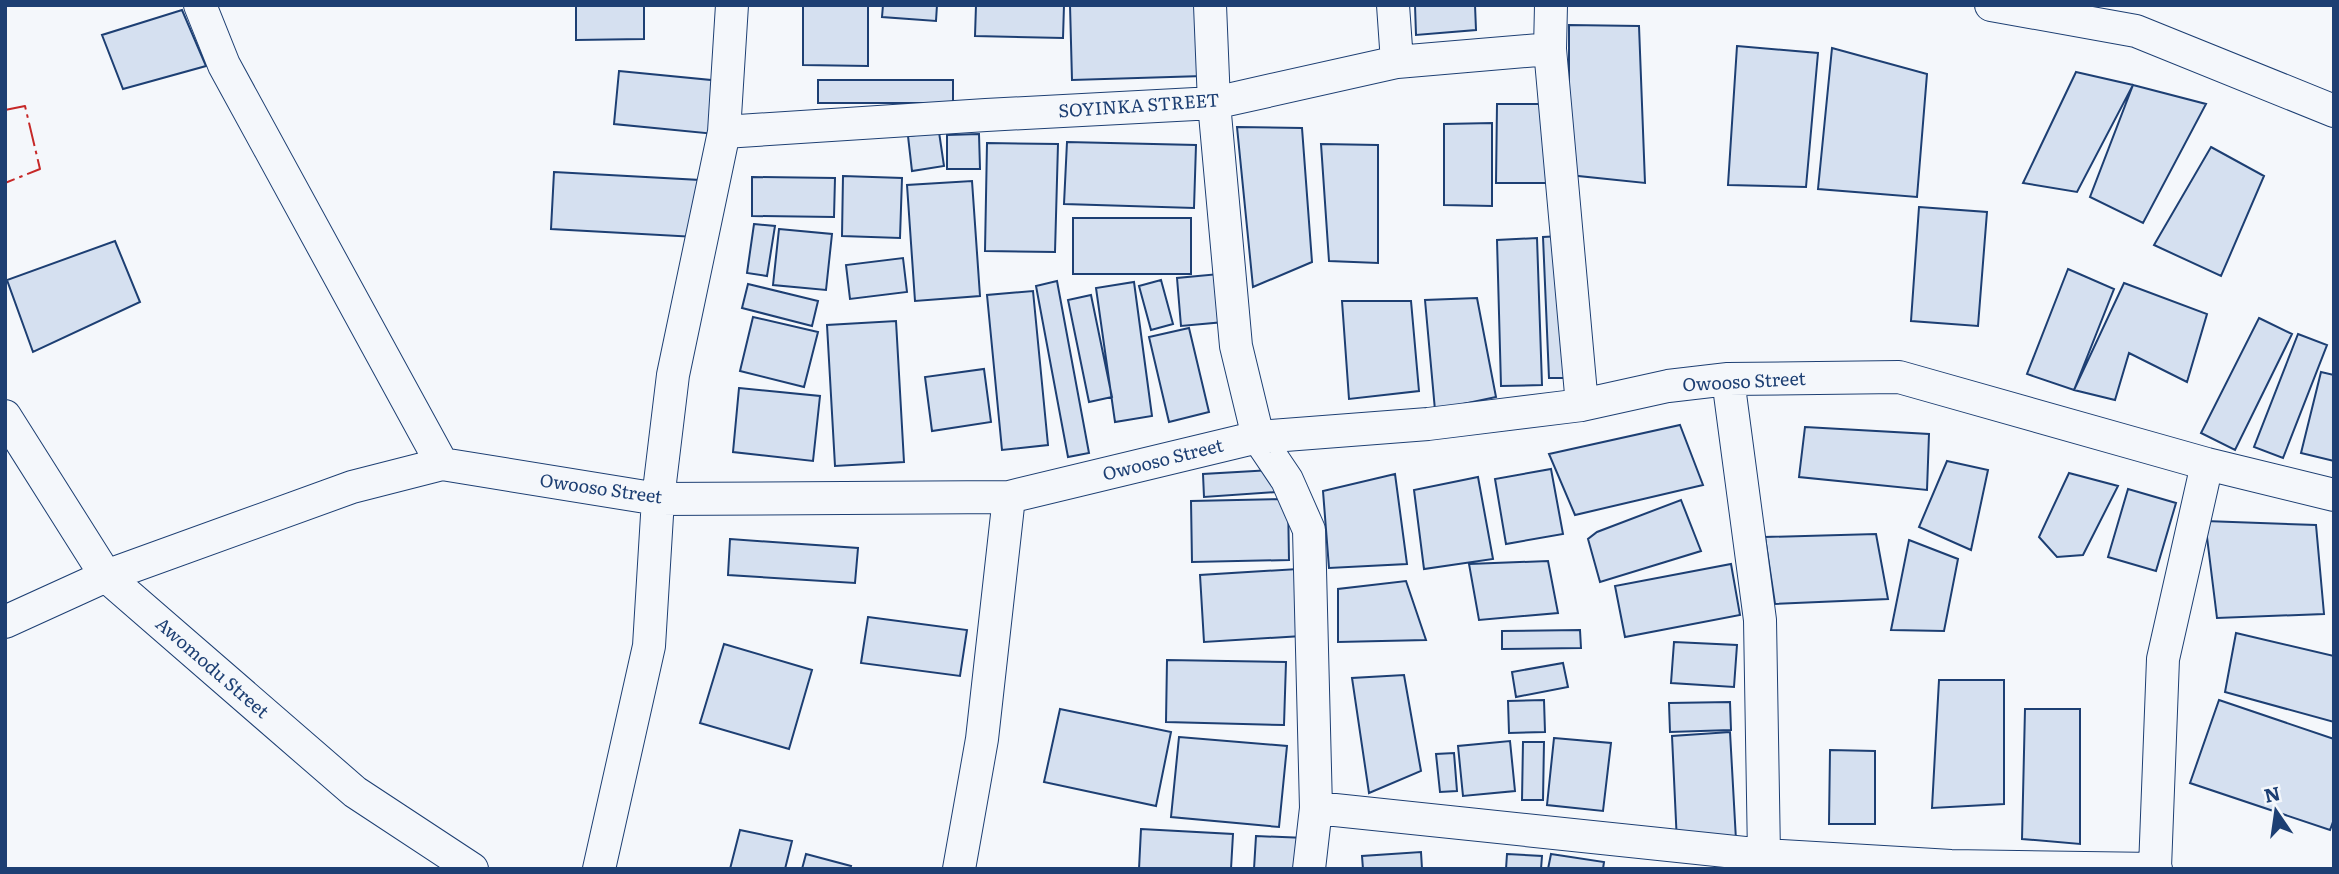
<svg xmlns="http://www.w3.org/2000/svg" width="2339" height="874" viewBox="0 0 2339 874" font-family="Literata,serif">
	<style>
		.building { fill: #d5e0f0; stroke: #1d3f73; stroke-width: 2 }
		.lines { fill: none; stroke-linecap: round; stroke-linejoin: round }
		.minor-casing { stroke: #1d3f73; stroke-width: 34 }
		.minor { stroke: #f4f7fb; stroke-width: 32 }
		.power { stroke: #c62828; stroke-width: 2; stroke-dasharray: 24 5 3.5 5; stroke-linecap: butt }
		.labels { text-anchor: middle; stroke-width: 5; stroke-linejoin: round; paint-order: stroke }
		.street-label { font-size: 18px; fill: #1d3f73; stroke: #f4f7fb }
	</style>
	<rect width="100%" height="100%" fill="#f4f7fb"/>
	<path class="building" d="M576,5h68v34l-68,1z
		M803,5h65v61l-65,-1z
		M883,5h54l-1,16 -54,-4z
		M976,5h88l-1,33 -88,-2z
		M1070,5h131l2,71 -131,4z
		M1415,5h60l1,25 -60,5z
		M182,10l24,56 -83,23 -21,-54z
		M1569,25l70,1 6,157 -76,-8z
		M1737,46l81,7 -12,134 -78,-2z
		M1832,48l95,26 -10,123 -99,-8z
		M619,71l102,10 -6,53 -101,-10z
		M2076,72l57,13 -56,107 -54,-9z
		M818,80h135v23h-135z
		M2133,85l73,19 -63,119 -53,-26z
		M1497,104h57l-1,79h-57z
		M1492,123v83l-48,-1v-81z
		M1237,127l65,1 10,134 -59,25z
		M939,132l5,34 -32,5 -4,-35z
		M979,134l1,35h-33v-34z
		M1067,142l129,3 -2,63 -130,-4z
		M987,143l71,1 -3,108 -70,-1z
		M1321,144l57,1v118l-49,-2z
		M2211,147l53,29 -43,100 -67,-31z
		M554,172l146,8 -4,57 -145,-8z
		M843,176l59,2 -2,60 -58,-2z
		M752,177l83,1 -1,39 -82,-1z
		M972,181l8,115 -65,5 -8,-116z
		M1919,207l68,5 -9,114 -67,-5z
		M1073,218h118v56h-118z
		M754,224l21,2 -8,50 -20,-3z
		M779,229l53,5 -6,56 -53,-5z
		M1562,236l6,142h-19l-6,-141z
		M1537,238l5,147 -41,1 -4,-146z
		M115,241l25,61 -107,50 -26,-72z
		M903,258l4,34 -57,7 -4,-34z
		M2068,269l46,20 -40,101 -47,-16z
		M1219,274l5,48 -43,4 -4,-48z
		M1161,280l12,44 -22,6 -12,-44z
		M1057,281l32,172 -21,4 -32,-171z
		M1134,282l18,134 -37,6 -19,-134z
		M2124,283l83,31 -20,68 -58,-29 -14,47 -41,-10z
		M748,284l70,17 -6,25 -70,-18z
		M1033,291l15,154 -46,5 -15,-155z
		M1091,295l21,102 -23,5 -21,-102z
		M1477,298l19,99 -61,13 -10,-110z
		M1342,301h69l8,90 -70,8z
		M753,317l65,15 -14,55 -64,-16z
		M2259,318l33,16 -57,116 -34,-17z
		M896,321l8,141 -69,4 -8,-141z
		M1189,328l20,84 -40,10 -20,-85z
		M2298,334l29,11 -44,113 -29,-11z
		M984,369l7,53 -59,9 -7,-54z
		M2321,372l13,3v86l-33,-8z
		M739,388l81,8 -7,65 -80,-9z
		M1680,425l23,60 -128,30 -26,-61z
		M1805,427l124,7 -2,56 -128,-13z
		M1947,461l41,9 -17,80 -52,-23z
		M1551,469l12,65 -57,10 -11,-65z
		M1274,470l2,22 -72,5 -1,-23z
		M2069,473l49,13 -35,69 -26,2 -18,-20z
		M1395,474l12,90 -78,4 -6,-77z
		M1478,477l15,82 -69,10 -10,-79z
		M2128,489l48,14 -20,68 -48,-14z
		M1288,499l1,61 -97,2 -1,-61z
		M1681,500l20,51 -101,31 -12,-43 9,-7z
		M2205,521l111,4 8,89 -107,4z
		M1876,534l12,65 -113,5 -10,-67z
		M730,539l128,9 -3,35 -127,-8z
		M1909,540l49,19 -14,72 -53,-1z
		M1548,561l10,52 -79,7 -10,-56z
		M1731,564l9,51 -115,22 -10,-51z
		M1298,569l4,67 -98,6 -4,-67z
		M1406,581l20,59 -88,2v-53z
		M868,617l99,13 -7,46 -99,-13z
		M1580,630l1,18 -79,1v-18z
		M2236,633l98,23v66l-109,-30z
		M1674,642l63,3 -3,42 -63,-4z
		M724,644l88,26 -23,79 -89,-26z
		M1167,660l119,2 -2,63 -118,-3z
		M1563,663l5,24 -52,10 -4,-25z
		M1404,675l17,96 -52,22 -17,-115z
		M1939,680h65v124l-72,4z
		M1544,700l1,32 -36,1 -1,-32z
		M2219,700l115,39v80l-4,11 -140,-47z
		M1730,702l1,28 -61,2 -1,-29z
		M1060,709l111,23 -15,74 -112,-24z
		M2025,709h55v135l-58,-5z
		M1730,732l6,108 -59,3 -5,-107z
		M1179,737l108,9 -8,81 -108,-10z
		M1554,738l57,5 -8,68 -56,-6z
		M1510,741l5,50 -52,5 -5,-50z
		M1523,742h21l-1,58h-21z
		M1830,750l45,1v73h-46z
		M1454,753l3,38 -17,1 -4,-38z
		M1141,829l92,5 -2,35h-92z
		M740,830l52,11 -7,28h-55z
		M1256,836l50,2 -2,31h-50z
		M1421,852l1,17h-59l-1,-13z
		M806,854l45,12 -1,3h-48z
		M1507,854l35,2 -1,13h-35z
		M1551,854l53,8 -1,7h-55z"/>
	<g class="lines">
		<defs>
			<path id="minor" d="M200,5l24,60 218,399
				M1210,5l4,98 22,243 22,91 29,43 22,50 7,278 -7,61
				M1393,5l4,57
				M1551,5l-1,44 32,356
				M1991,5l145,26 198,80
				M724,132l262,-17 228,-12 183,-41 153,-13
				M1728,379l32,241 4,235
				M5,416l101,160 249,216 117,77
				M5,622l101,-46 246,-89 90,-23 216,35 351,-2 249,-60 170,-13 154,-19 86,-19 60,-7 171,-2 308,87 127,31
				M1316,808l448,47 187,11 205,3
				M2155,868l8,-209 44,-195
				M599,869l50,-223 9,-147 15,-124 51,-243 8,-127
				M959,869l23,-130 27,-242"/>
		</defs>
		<use href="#minor" class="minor-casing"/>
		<use href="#minor" class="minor"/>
		<path class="power" d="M5,110l20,-4 15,63 -35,14"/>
	</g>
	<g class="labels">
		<g class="street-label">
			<text transform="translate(1139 106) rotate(-4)" y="6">SOYINKA STREET</text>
			<text transform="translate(1744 382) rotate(-3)" y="6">Owooso Street</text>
			<text transform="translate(1163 460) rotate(-14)" y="6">Owooso Street</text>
			<text transform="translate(601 489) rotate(8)" y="6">Owooso Street</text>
			<text transform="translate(212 668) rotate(41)" y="6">Awomodu Street</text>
		</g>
	</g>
	<rect width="2339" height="874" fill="none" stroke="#1d3f73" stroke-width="14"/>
	<g transform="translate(2276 811) rotate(347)" stroke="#f4f7fb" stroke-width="5" paint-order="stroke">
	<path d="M0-5L12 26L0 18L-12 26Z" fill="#1d3f73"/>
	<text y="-10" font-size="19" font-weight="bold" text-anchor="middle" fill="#1d3f73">N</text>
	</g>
</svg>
